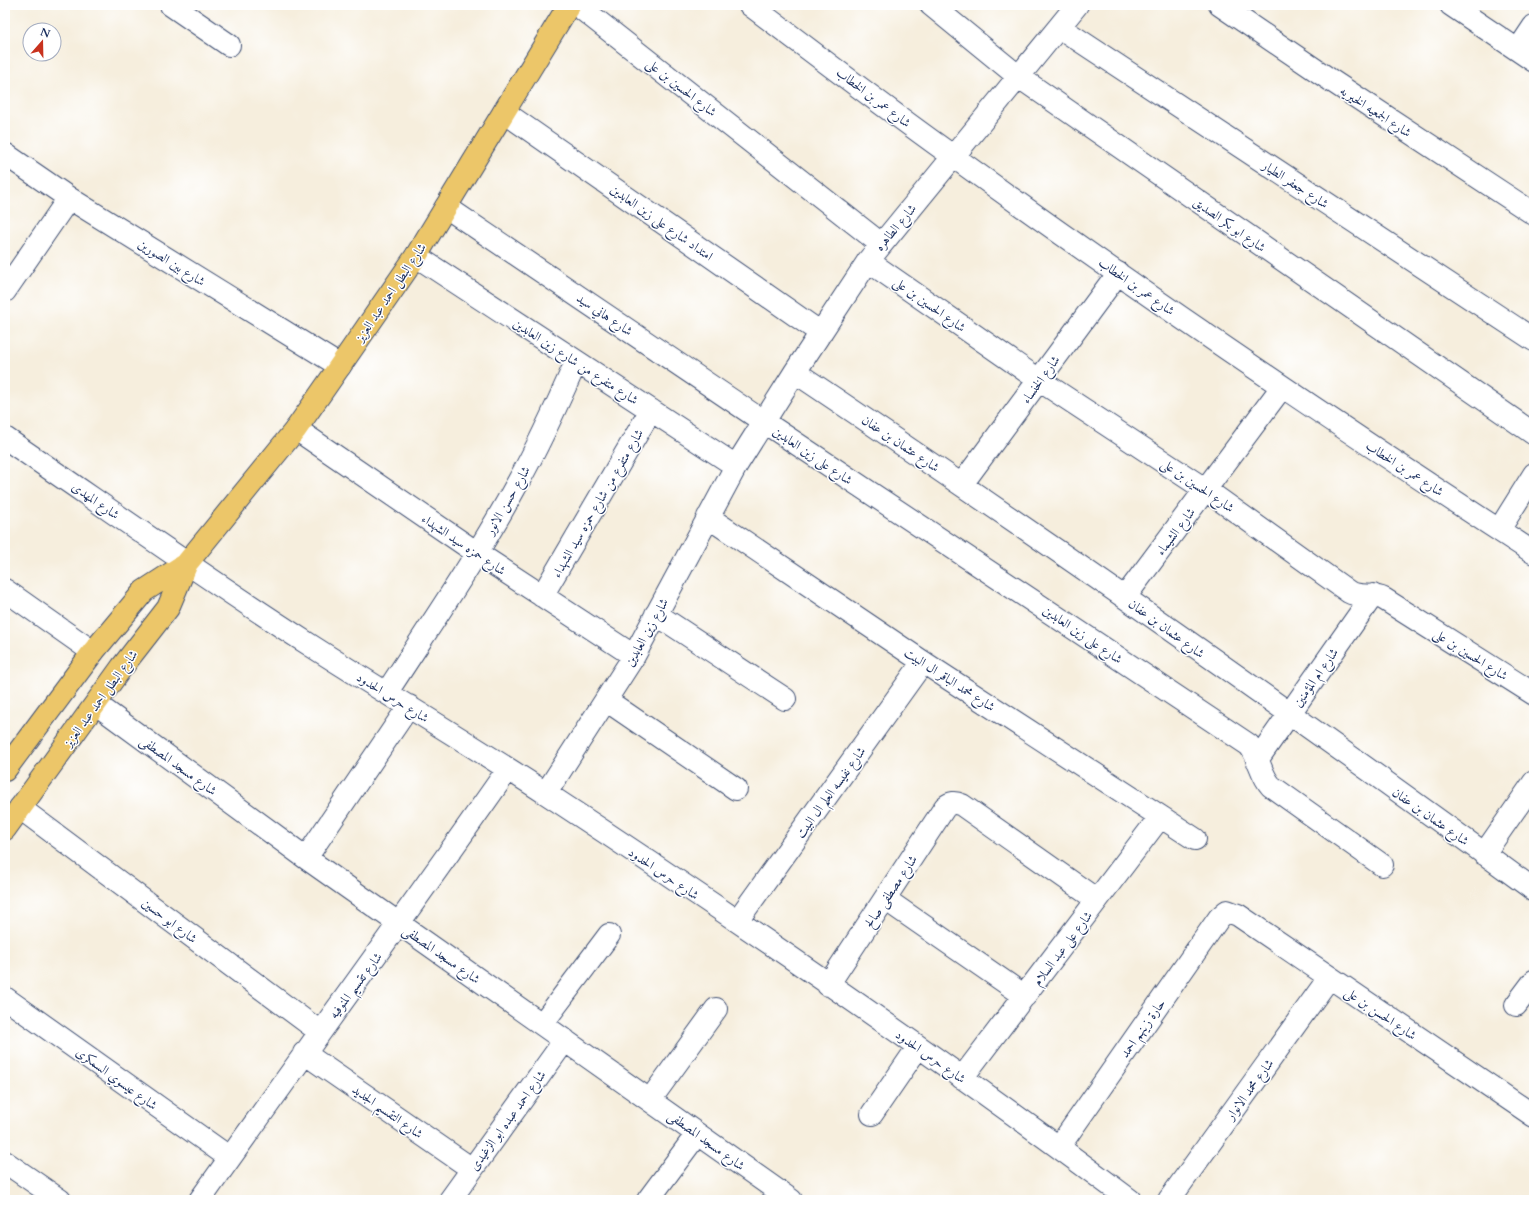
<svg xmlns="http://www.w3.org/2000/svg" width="1539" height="1205" viewBox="0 0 1539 1205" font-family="Cardo,Amiri,serif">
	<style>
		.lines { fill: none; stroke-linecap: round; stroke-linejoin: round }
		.minor-casing { stroke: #3c4c71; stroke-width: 24 }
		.major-casing { stroke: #3c4c71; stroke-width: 24 }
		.minor { stroke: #fff; stroke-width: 22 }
		.major { stroke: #ecc669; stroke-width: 22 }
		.labels { text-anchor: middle; stroke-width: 3; stroke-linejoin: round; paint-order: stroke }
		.street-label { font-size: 13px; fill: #1b2f5e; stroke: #fff }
	</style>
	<rect width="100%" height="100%" fill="#fff"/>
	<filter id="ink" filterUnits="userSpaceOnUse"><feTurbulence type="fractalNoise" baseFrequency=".025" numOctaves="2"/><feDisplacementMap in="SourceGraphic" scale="8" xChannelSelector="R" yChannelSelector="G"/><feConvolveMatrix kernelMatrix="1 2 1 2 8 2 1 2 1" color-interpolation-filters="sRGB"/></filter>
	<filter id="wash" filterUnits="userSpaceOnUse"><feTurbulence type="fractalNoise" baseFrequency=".012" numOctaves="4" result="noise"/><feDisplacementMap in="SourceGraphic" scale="16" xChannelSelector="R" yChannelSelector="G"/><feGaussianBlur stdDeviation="0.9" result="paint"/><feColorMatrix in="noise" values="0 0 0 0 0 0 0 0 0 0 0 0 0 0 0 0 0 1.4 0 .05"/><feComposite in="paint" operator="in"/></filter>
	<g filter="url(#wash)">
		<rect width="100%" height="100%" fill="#f6eedd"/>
	</g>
	<g filter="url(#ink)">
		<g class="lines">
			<defs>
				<path id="minor" d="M171,5l58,40
					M577,5l304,239
					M750,5c68,51 135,103 204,152 190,138 384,269 580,396
					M931,5l88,72 515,357
					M1220,5l112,76 202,133
					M1451,5l83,56
					M1059,27l475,313
					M1518,50l16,-24
					M504,112l317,221
					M5,154l64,44 271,168
					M446,207l318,215 485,323c11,13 11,29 22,41l111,79
					M416,256l320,210
					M868,261l171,119 167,110 143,102c11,6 23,1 35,7l150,95
					M5,291l64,-93
					M795,372c250,168 497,340 739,518
					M296,429l181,124 157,103
					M5,438c101,69 202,141 305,207 78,50 159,98 237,149 198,130 393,264 583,406
					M962,484l156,-211
					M708,517l215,145 272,177
					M1499,530l35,-56
					M5,590l88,62
					M542,596l109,-186
					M1125,597l157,-210
					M656,614l129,85
					M387,692c44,-68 91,-136 130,-208 22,-39 41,-81 59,-122
					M606,700l130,89
					M96,704l210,154 485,342
					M1257,760l116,-165
					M546,793l88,-137 102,-190 59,-94 73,-111 209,-256
					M20,808l300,224
					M1484,854l50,-72
					M306,858l103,-152
					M885,899l140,97
					M737,921l186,-259
					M828,985l117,-178c6,-5 10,-5 17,-2l135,95
					M5,998l225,160
					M1516,1005l18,-24
					M542,1024l67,-89
					M304,1053l168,116
					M962,1078l198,-261
					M650,1100l66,-91
					M872,1114l46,-67
					M1059,1147l160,-229 8,-7 11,4 296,201
					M5,1162l55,38
					M200,1200c102,-144 207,-286 308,-431
					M450,1200l115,-160
					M648,1200l49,-66
					M1169,1200l160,-222"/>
				<path id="major" d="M5,770l88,-118 51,-61 43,-28
					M5,829l117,-162 46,-59 19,-45 109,-134 44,-63 76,-110 153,-251"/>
			</defs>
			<use href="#minor" class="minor-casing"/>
			<use href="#major" class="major-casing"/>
			<use href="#minor" class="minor"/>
			<use href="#major" class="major"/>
		</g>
	</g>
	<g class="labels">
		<g class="street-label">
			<text transform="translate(682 87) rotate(38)" y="5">شارع الحسين بن على</text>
			<text transform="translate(874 97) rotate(37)" y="5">شارع عمر بن الخطاب</text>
			<text transform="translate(1376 111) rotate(33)" y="5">شارع الجمعيه الخيريه</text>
			<text transform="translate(1296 184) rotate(33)" y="5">شارع جعفر الطيار</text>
			<text transform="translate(662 222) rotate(35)" y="5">امتداد شارع على زين العابدين</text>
			<text transform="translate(1230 224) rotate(35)" y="5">شارع ابو بكر الصديق</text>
			<text transform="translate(895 227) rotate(-50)" y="5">شارع الطاهره</text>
			<text transform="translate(172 262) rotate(32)" y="5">شارع بين الصورين</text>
			<text transform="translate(1137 286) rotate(35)" y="5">شارع عمر بن الخطاب</text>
			<text transform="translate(390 292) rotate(-56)" y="5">شارع البطل احمد عبد العزيز</text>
			<text transform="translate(930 304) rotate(35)" y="5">شارع الحسين بن على</text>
			<text transform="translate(605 314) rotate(34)" y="5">شارع هاني سيد</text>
			<text transform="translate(576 361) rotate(33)" y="5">شارع متفرع من شارع زين العابدين</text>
			<text transform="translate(1040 379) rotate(-54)" y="5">شارع الخنساء</text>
			<text transform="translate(901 443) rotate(34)" y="5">شارع عثمان بن عفان</text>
			<text transform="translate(813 455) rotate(34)" y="5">شارع على زين العابدين</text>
			<text transform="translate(1405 468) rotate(33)" y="5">شارع عمر بن الخطاب</text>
			<text transform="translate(1198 485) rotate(34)" y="5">شارع الحسين بن على</text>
			<text transform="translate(96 500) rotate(35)" y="5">شارع المهدى</text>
			<text transform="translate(507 500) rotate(-60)" y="5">شارع حسن الانور</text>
			<text transform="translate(597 503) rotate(-60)" y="5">شارع متفرع من شارع حمزه سيد الشهداء</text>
			<text transform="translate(1175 531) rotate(-53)" y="5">شارع الشيماء</text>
			<text transform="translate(464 544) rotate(34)" y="5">شارع حمزه سيد الشهداء</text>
			<text transform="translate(1167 628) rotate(36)" y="5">شارع عثمان بن عفان</text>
			<text transform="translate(646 632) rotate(-61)" y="5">شارع زين العابدين</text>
			<text transform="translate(1083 634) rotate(34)" y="5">شارع على زين العابدين</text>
			<text transform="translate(1471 654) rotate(32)" y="5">شارع الحسين بن على</text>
			<text transform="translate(1315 677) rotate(-55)" y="5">شارع ام المؤمنين</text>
			<text transform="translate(950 679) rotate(33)" y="5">شارع محمد الباقر ال البيت</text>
			<text transform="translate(393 697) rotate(32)" y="5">شارع حرس الحدود</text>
			<text transform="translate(100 698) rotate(-54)" y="5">شارع البطل احمد عبد العزيز</text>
			<text transform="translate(179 765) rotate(36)" y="5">شارع مسجد المصطفى</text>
			<text transform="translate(830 792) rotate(-54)" y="5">شارع نفيسه العلم ال البيت</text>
			<text transform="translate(1431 816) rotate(35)" y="5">شارع عثمان بن عفان</text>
			<text transform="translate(664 873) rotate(34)" y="5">شارع حرس الحدود</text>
			<text transform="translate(890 891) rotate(-56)" y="5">شارع مصطفى صالح</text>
			<text transform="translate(170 920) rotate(37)" y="5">شارع ابو حسين</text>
			<text transform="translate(1062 948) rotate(-53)" y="5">شارع على عبد السلام</text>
			<text transform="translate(442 954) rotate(35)" y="5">شارع مسجد المصطفى</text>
			<text transform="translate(355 985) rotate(-53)" y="5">شارع تقسيم المنوفيه</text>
			<text transform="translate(1381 1013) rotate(34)" y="5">شارع الحسن بن على</text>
			<text transform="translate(1142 1028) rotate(-55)" y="5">حارة زينهم احمد</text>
			<text transform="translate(931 1056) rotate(35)" y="5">شارع حرس الحدود</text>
			<text transform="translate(117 1078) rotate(36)" y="5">شارع عيسوي السمكرى</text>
			<text transform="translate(1249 1089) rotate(-54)" y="5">شارع محمد الانوار</text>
			<text transform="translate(388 1111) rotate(35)" y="5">شارع التقسيم الجديد</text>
			<text transform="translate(507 1120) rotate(-54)" y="5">شارع احمد عبده ابو الزغيدى</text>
			<text transform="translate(707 1140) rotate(36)" y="5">شارع مسجد المصطفى</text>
		</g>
	</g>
	<rect width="1539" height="1205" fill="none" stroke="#fff" stroke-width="20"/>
	<g transform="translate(42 42) rotate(20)"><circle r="19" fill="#ffffff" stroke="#a4acbf"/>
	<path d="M0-3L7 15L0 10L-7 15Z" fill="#c8321e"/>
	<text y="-6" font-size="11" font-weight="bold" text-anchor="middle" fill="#1b2f5e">N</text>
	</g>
</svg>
